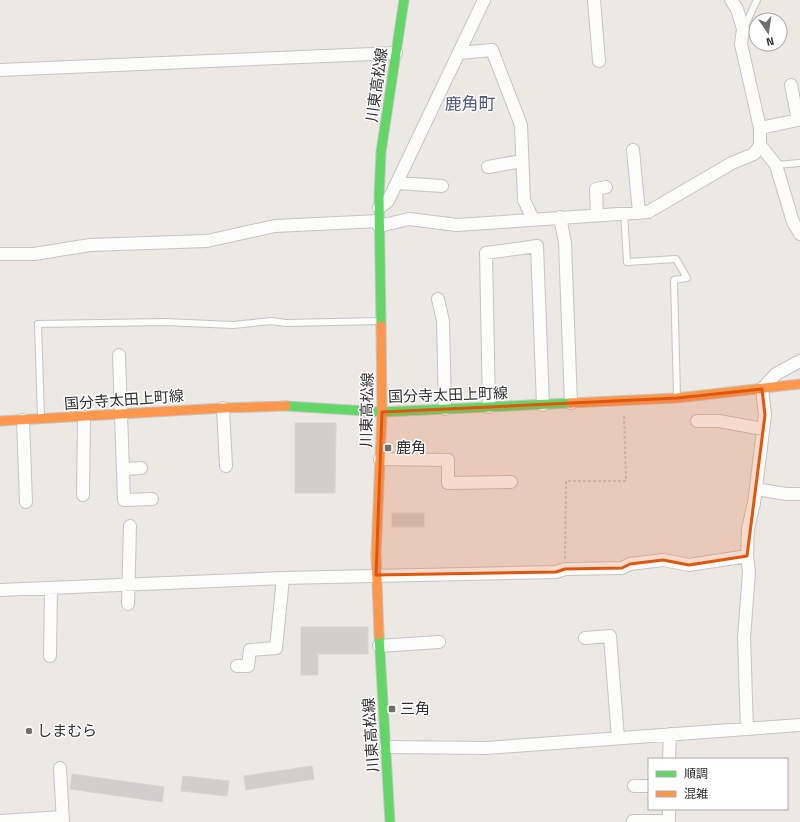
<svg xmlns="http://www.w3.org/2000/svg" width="800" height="822" viewBox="0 0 800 822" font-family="'Titillium Web','Noto Sans JP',sans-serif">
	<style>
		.building { fill: #d1cecb; stroke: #d7d4d0 }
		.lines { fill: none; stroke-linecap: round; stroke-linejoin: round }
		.lane-casing { stroke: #c5c4c5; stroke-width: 8 }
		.street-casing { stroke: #c5c4c5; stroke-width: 14 }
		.fast-casing { stroke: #c5c4c5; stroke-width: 11 }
		.slow-casing { stroke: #c5c4c5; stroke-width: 11 }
		.path { stroke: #c9c9c8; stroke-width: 2; stroke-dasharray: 3 2; stroke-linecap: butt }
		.lane { stroke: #fcfcfb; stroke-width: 6 }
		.street { stroke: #fcfcfb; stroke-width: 12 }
		.fast { stroke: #63d668; stroke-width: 9 }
		.slow { stroke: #ff974d; stroke-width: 9 }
		.marked { fill: #df570e; fill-opacity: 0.2; stroke: #df570e; stroke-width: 3; stroke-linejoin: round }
		.poi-dot { fill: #706f6e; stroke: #fff; stroke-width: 1.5 }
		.labels { text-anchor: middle; stroke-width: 3; stroke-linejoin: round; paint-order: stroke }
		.street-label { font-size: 15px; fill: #2e2e2e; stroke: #fff }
		.poi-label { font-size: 15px; fill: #2e2e2e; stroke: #fff; text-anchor: start }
		.quarter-label { font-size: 17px; fill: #4d5680; stroke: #fff }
	</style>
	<rect width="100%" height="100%" fill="#ece8e4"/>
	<path class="building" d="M295,423h41l-1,70h-40z
		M392,513h32v14h-32z
		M301,627h67v27h-50v21h-17z
		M312,766l2,13 -68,11 -2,-14z
		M72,774l92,13 -2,15 -92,-13z
		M183,776l46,5 -2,15 -46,-5z"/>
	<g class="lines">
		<defs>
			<path id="lane" d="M744,28l13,-28
				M776,165l24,-2
				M624,213l3,49 49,-3 11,19 -13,2 3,116
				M41,417l-3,-93 127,-2 68,3 39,-4 14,2 94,-2"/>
			<path id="street" d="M594,0l5,61
				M459,53l33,-3 29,75 3,75 9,19
				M0,70l396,-17
				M760,128l38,-8 -7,-35
				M760,145l16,20 17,57 7,12
				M633,150l6,63
				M488,167l34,-6
				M397,183l45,3
				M379,208l9,-7 96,-201
				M597,215l-1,-26 10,-2
				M560,217l5,26 6,160
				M379,226l30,-7 48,6 191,-13 84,-49 22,-9 6,-9v-17l-19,-84 2,-15 -6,-20 -6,-9
				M0,254h34l56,-9 117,-4 68,-15 104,-5
				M438,299l5,22 2,88
				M119,355l5,145 28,-1
				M489,407l-3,-154 51,-7 6,159
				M223,408l3,58
				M23,420l3,82
				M697,421h22l44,8
				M380,459l68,1v23l63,-1
				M123,469l18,-1
				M756,489l30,5h14
				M83,495l1,-78
				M0,590l283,-12 273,-6 9,-3 57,-1 8,-4 33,-4 26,5 58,-9
				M128,604l2,-78
				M585,638l25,-2 8,102
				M379,646l60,-4
				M50,656l1,-68
				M237,666h11l2,-16 26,-2 7,-70
				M747,729l-3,-91 5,-66 -2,-16 1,-27 6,-26 11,-88 -3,-26 14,-15 24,-13
				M386,747l100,1 314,-23
				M669,759l1,-25
				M60,768l3,54
				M634,786h15
				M0,821l62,-4
				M633,821h36
				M669,822v-13"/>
			<path id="fast" d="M381,326l-2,-130 2,-44 23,-152
				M286,406l96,6 189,-9
				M379,635l11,187"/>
			<path id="slow" d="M571,403l106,-5 123,-14
				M0,421l223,-13 63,-2
				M379,635l-3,-81 6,-142 -1,-86"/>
		</defs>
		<use href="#lane" class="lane-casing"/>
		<use href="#street" class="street-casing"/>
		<use href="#fast" class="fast-casing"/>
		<use href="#slow" class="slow-casing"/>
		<path class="path" d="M565,559l1,-78h60l-2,-67"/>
		<use href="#lane" class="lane"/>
		<use href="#street" class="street"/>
		<use href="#fast" class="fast"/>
		<use href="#slow" class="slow"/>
	</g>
	<path class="marked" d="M762,389l3,26 -18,141 -58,9 -26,-5 -33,4 -8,4 -57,1 -9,3 -180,3 6,-163 295,-14z"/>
	<g class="poi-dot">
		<rect x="384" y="444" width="8" height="8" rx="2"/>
		<rect x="388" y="705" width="8" height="8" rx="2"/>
		<circle cx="29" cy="731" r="4"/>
	</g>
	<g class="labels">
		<g class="street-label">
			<text transform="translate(377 85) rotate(-82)" y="5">川東高松線</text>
			<text transform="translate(448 395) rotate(-2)" y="5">国分寺太田上町線</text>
			<text transform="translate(124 400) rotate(-4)" y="5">国分寺太田上町線</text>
			<text transform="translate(367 410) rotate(-89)" y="5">川東高松線</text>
			<text transform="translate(371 735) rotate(-94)" y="5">川東高松線</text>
		</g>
		<g class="poi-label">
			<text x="396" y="453">鹿角</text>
			<text x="400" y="714">三角</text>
			<text x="37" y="736">しまむら</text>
		</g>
		<g class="quarter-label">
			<text x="470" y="110">鹿角町</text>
		</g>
	</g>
	<rect x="648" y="758" width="140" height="52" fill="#ffffff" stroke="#ababab"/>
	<rect x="656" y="771" width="20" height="6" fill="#63d668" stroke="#ababab"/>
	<text x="684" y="778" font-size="12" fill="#2e2e2e">順調</text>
	<rect x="656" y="791" width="20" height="6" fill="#ff974d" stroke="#ababab"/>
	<text x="684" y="798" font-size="12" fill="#2e2e2e">混雑</text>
	<g transform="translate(768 32) rotate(167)"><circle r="19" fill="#ffffff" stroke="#ababab"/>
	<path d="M0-3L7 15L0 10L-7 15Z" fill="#706f6e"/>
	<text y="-6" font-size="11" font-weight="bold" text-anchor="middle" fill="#2e2e2e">N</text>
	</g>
</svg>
